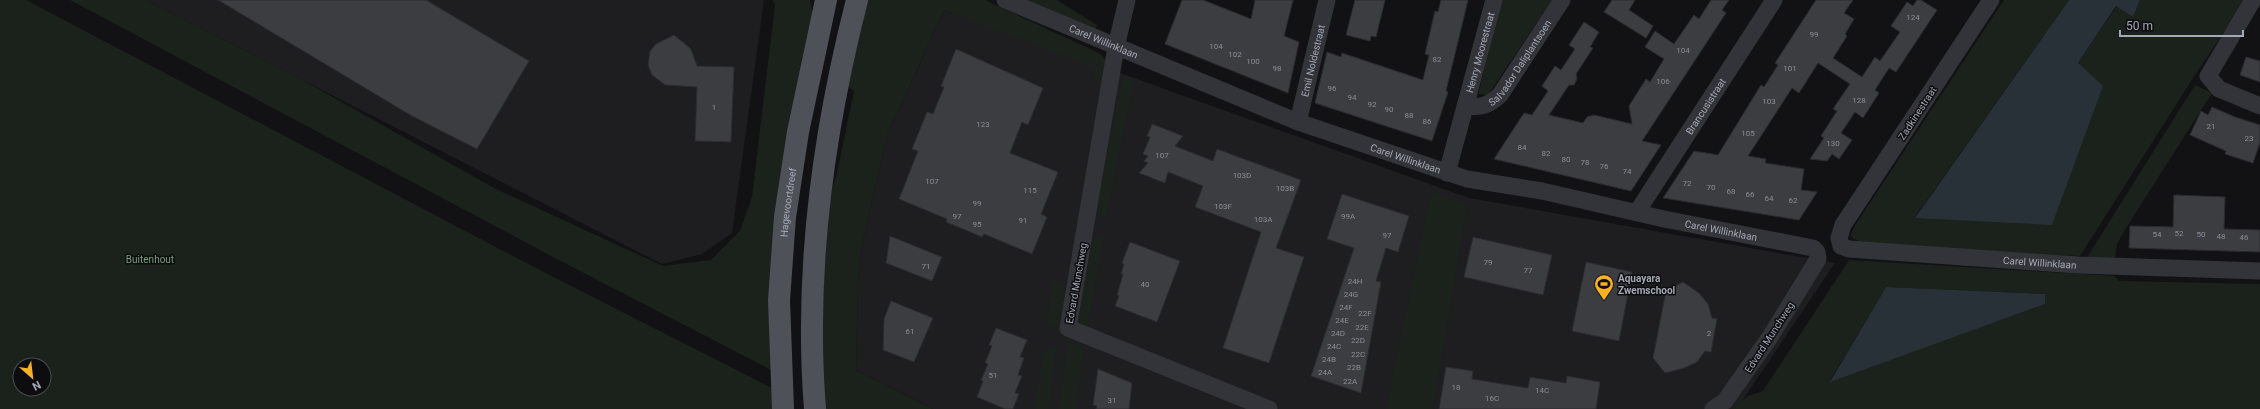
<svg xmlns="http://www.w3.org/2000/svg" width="2260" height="409" viewBox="0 0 2260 409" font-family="Roboto,sans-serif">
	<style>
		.built { fill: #1e1e21 }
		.green { fill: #1a221b; fill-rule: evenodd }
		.water { fill: #283138 }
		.building { fill: #3c3d41; stroke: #2c2c30 }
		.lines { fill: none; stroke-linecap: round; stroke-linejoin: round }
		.minor { stroke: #333439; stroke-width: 17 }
		.major { stroke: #4f5158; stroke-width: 22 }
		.labels { text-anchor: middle; stroke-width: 3; stroke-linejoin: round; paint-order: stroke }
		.number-label { font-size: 8px; fill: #898e98 }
		.street-label { font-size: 10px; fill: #a3a9b5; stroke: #0d0d0f }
		.park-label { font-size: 10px; fill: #79a17c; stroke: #0d0d0f }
		.poi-label { font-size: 10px; font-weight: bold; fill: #a3a9b5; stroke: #0d0d0f; text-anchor: start }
	</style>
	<rect width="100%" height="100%" fill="#121214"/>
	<path class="built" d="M146,0h618l-32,233 -30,21 -40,10z
		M944,10l525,188 366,65 -97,144 -6,2h-799l-77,-39 2,-89 3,-32 26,-113z"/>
	<path class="green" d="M0,0h26l508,267 240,122 1,20h-775zM20,365h24v24h-24z
		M70,0h76l153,78 195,110 169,78 48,-6 29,-29 12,-34 23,-192 -2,-5h37l3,17 -40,354 -220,-114z
		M866,0h119l116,54 5,7 -2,18 -5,3h-7l4,-14 -152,-58 -57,126 -26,113 -3,32 -2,89 77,39h-114l3,-186 15,-50 17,-82 -6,-4z
		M1027,0h30l40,25 -2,8z
		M1502,0h50l-64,95 -10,-1z
		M2004,0h65l-154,217 163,-154 39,-57 16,11 7,-17h106l-53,78 -113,178 -184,-9 -35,-4 -11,-7 6,-12z
		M1122,79l12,1 -28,139 -7,-6 -3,-7z
		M2195,85l17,8 -86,135 -9,16 -2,15h-29z
		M1431,193l36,12 -34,204h-47z
		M1104,236l-17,93 -6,-4 -3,-7 12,-74 6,-6z
		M1849,260l265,16 5,5 141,3v125h-528l16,-13 15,-5zM1886,287l159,7v10l-215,77z
		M1053,281l8,3 5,8 -5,30 -9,6 -6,-2z
		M1071,343l13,2 -8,64h-17l8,-62z
		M1052,348l4,2 -7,59h-15l9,-56z"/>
	<path class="water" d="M2069,0h71l-7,17 -17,-11 -38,57 25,23 -51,139 -137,-7z
		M1886,287l159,7v10l-215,78z"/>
	<path class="building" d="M218,0h208l103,61 -52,88 -65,-33z
		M1182,0h21l48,19 4,-19h38l-9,36 15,6 -11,51 -123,-49z
		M1355,0h30l-9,37 -5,-1 -1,5 -24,-6z
		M1441,0h27l-22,91 2,1 -16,49 -117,-38 12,-51 14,5 1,-4 81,27 6,-25 -4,-1 10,-43 3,1z
		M1612,0h23l-6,10 24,16 -7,12 -42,-26z
		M1711,0h18l-7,10 4,3 -84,128 19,4 -30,46 -137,-32 30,-46 8,2 16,-24 -6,-5 13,-20 6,4 14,-21 -6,-4 15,-23 15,10 -9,15 3,1 -17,26 1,5 -3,6h-5l-20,30 34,8 4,-6 7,-2 38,9 -3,-18 17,-27 4,3 14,-23 -19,-12 10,-16 19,13 20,-29 5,4z
		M1816,0h37l-9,13 10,6 -9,15 2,2 -14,22 29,19 13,-20 5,4 20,-29 -9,-6 16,-24 6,4 4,-6h4l16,10 -41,62 -7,-4 -14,22 4,3 -16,25 -8,-6 -14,21 11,7 -13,19 -7,-5 -5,7 -17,-2 14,-21 -3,-2 16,-25 -4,-2 17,-25 -32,-21 -19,30 -7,-5 -44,68 18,3 -1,4 39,6 -3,21 16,2 -18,28 -136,-22 31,-47 24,4 43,-70 3,2 14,-22 -3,-2z
		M674,35l17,14 6,17 37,1 -3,75 -36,-1 2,-54 -32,-2 -13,-10 -4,-10 2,-14 6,-7z
		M956,49l87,39 -15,37 -6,-3 -12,31 48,19 -17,42 6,3 -15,37 -48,-20 -2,3 -36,-15 1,-3 -48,-20 19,-48 -6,-2 15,-37 6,2 11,-27 -3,-1z
		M2246,57l14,4v21l-20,-7z
		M2212,107l23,10 25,8v17l-7,21 -28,-9 1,-3 -36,-16 11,-24 7,4z
		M1152,124l31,12 -8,10 38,15 4,-12 84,31 -25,68 28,9 -35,106 -46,-15 38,-116 -66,-25 8,-21 -35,-14 -3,11 -26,-10 9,-10 -4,-2 4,-5 -5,-2 7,-17 -3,-1z
		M1342,194l67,22 -11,36 -12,-4 -10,33 5,1 -20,111 -50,-17 43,-128 -27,-9z
		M2174,195l51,2 -1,32 36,1v22l-131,-4 1,-22 43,1z
		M890,236l52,21 -10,24 -46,-18z
		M1473,237l79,18 -9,40 -79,-18z
		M1130,242l50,19 -23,61 -42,-16 4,-10 -2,-1 6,-21h-2l3,-10 -2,-1z
		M1586,262l46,10 -13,69 -47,-10z
		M1683,282l16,11 9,11 4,14 5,1 -6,33 -6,-1 -8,11 -13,6 -19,5 -12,-15 13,-67z
		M891,301l42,17 -19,44 -31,-12 1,-31z
		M996,328l31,12 -7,17 4,1 -6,17 4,1 -7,17 4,1 -6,15h-8l-28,-12 6,-16 -2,-1 7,-16 -3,-1 7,-17 -3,-1z
		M1446,367l27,4 -1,8 56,9 2,-11 36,6 1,-7 33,6 -4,27h-157z
		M1098,369l34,14 -3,26h-33l1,-3 -4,-1z"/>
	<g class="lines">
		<g class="minor">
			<path id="s1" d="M1005,0l293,122 169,57 75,12 122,28 149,29 4,4 1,7 -48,78 -45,64 -12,8"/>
			<path d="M1127,0l-11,47 -48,281 201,81"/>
			<path id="s2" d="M1991,0l-148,225 -4,13 2,8 8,3 229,16 182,6"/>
			<path d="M2253,0l-45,76 11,13 41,17"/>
			<path id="s3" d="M1467,106c15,2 22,-1 33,-11l62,-95"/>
			<path id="s4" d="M1298,122l29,-122"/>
			<path id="s5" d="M1447,173l47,-173"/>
			<path id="s6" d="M1637,212l137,-212"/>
		</g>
		<g class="major">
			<path id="s7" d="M783,409l-4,-109 6,-83 13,-85 28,-132"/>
			<path d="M815,409c-11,-138 8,-276 42,-409"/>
		</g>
	</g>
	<defs>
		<symbol id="stadium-pin" viewBox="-11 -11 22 30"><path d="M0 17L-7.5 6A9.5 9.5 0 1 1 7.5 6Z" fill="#f7b127" stroke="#0d0d0f"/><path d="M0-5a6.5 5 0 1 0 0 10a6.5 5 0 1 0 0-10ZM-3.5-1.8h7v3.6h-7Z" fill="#111"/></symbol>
	</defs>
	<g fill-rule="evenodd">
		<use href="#stadium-pin" x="1593" y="273" width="22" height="30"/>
	</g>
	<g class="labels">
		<g class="number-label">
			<text x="1913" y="20">124</text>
			<text x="1814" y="37">99</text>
			<text x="1216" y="49">104</text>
			<text x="1683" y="53">104</text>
			<text x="1235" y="57">102</text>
			<text x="1437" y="62">82</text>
			<text x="1253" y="64">100</text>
			<text x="1277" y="71">98</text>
			<text x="1790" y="71">101</text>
			<text x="1663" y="84">106</text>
			<text x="1332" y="91">96</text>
			<text x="1352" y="100">94</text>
			<text x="1859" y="103">128</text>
			<text x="1769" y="104">103</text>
			<text x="1372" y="107">92</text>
			<text x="714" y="110">1</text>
			<text x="1389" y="112">90</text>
			<text x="1409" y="118">88</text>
			<text x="1427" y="124">86</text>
			<text x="983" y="127">123</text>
			<text x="2211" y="129">21</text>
			<text x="1748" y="136">105</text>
			<text x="2249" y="141">23</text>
			<text x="1833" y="146">130</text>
			<text x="1522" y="150">84</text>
			<text x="1546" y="156">82</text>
			<text x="1162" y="158">107</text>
			<text x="1566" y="162">80</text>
			<text x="1585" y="165">78</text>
			<text x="1604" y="169">76</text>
			<text x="1627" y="174">74</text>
			<text x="1242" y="178">103D</text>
			<text x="932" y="184">107</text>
			<text x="1687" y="186">72</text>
			<text x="1711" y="190">70</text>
			<text x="1285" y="191">103B</text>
			<text x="1030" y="193">115</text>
			<text x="1731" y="194">68</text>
			<text x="1750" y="197">66</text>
			<text x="1769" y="201">64</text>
			<text x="1793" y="203">62</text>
			<text x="977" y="206">99</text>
			<text x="1223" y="209">103F</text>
			<text x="957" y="219">97</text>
			<text x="1348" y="219">99A</text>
			<text x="1263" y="222">103A</text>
			<text x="1023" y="223">91</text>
			<text x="977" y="227">95</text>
			<text x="2179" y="236">52</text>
			<text x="2157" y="237">54</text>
			<text x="2201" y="237">50</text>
			<text x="1387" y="238">97</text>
			<text x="2221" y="239">48</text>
			<text x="2244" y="240">46</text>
			<text x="1488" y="265">79</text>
			<text x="926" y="269">71</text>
			<text x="1528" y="273">77</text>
			<text x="1355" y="284">24H</text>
			<text x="1145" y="287">40</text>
			<text x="1351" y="297">24G</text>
			<text x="1346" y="310">24F</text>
			<text x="1365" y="316">22F</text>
			<text x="1342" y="323">24E</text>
			<text x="1362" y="330">22E</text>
			<text x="910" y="334">61</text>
			<text x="1338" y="336">24D</text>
			<text x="1709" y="336">2</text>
			<text x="1358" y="343">22D</text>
			<text x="1334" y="349">24C</text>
			<text x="1358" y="357">22C</text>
			<text x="1329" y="362">24B</text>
			<text x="1354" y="370">22B</text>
			<text x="1325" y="375">24A</text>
			<text x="993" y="378">51</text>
			<text x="1350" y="384">22A</text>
			<text x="1456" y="390">18</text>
			<text x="1542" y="393">14C</text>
			<text x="1492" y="401">16C</text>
			<text x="1112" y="403">31</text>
		</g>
		<g class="street-label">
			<text dy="4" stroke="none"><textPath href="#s1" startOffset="107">Carel Willinklaan</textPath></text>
			<text dy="4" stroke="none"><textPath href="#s5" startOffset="125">Henry Moorestraat</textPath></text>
			<text dy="4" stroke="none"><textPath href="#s4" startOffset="63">Emil Noldestraat</textPath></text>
			<text dy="4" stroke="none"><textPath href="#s3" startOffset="74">Salvador Daliplantsoen</textPath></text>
			<text dy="4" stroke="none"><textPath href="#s6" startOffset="126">Brancusistraat</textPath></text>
			<text transform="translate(1917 113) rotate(-57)" y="4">Zadkinestraat</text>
			<text dy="4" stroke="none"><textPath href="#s1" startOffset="431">Carel Willinklaan</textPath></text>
			<text dy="4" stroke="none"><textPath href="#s7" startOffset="207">Hagevoortdreef</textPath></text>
			<text dy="4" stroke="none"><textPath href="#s1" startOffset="755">Carel Willinklaan</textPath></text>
			<text dy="4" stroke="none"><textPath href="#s2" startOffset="491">Carel Willinklaan</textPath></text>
			<text transform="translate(1076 283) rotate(-80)" y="4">Edvard Munchweg</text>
			<text transform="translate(1769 337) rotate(-57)" y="4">Edvard Munchweg</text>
		</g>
		<g class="park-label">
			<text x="150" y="263">Buitenhout</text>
		</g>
		<g class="poi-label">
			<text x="1618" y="282">Aquayara<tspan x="1618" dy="12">Zwemschool</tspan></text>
		</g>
	</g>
	<g transform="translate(32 377) rotate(152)"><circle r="19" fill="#0d0d0f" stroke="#494b51"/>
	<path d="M0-3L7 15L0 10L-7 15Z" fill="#f7b127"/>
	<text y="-6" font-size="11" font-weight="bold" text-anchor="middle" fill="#a3a9b5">N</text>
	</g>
	<path d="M2120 30v6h123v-6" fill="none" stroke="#a3a9b5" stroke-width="2"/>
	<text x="2126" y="30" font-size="12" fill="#a3a9b5" stroke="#0d0d0f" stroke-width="3" paint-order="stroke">50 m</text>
</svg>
